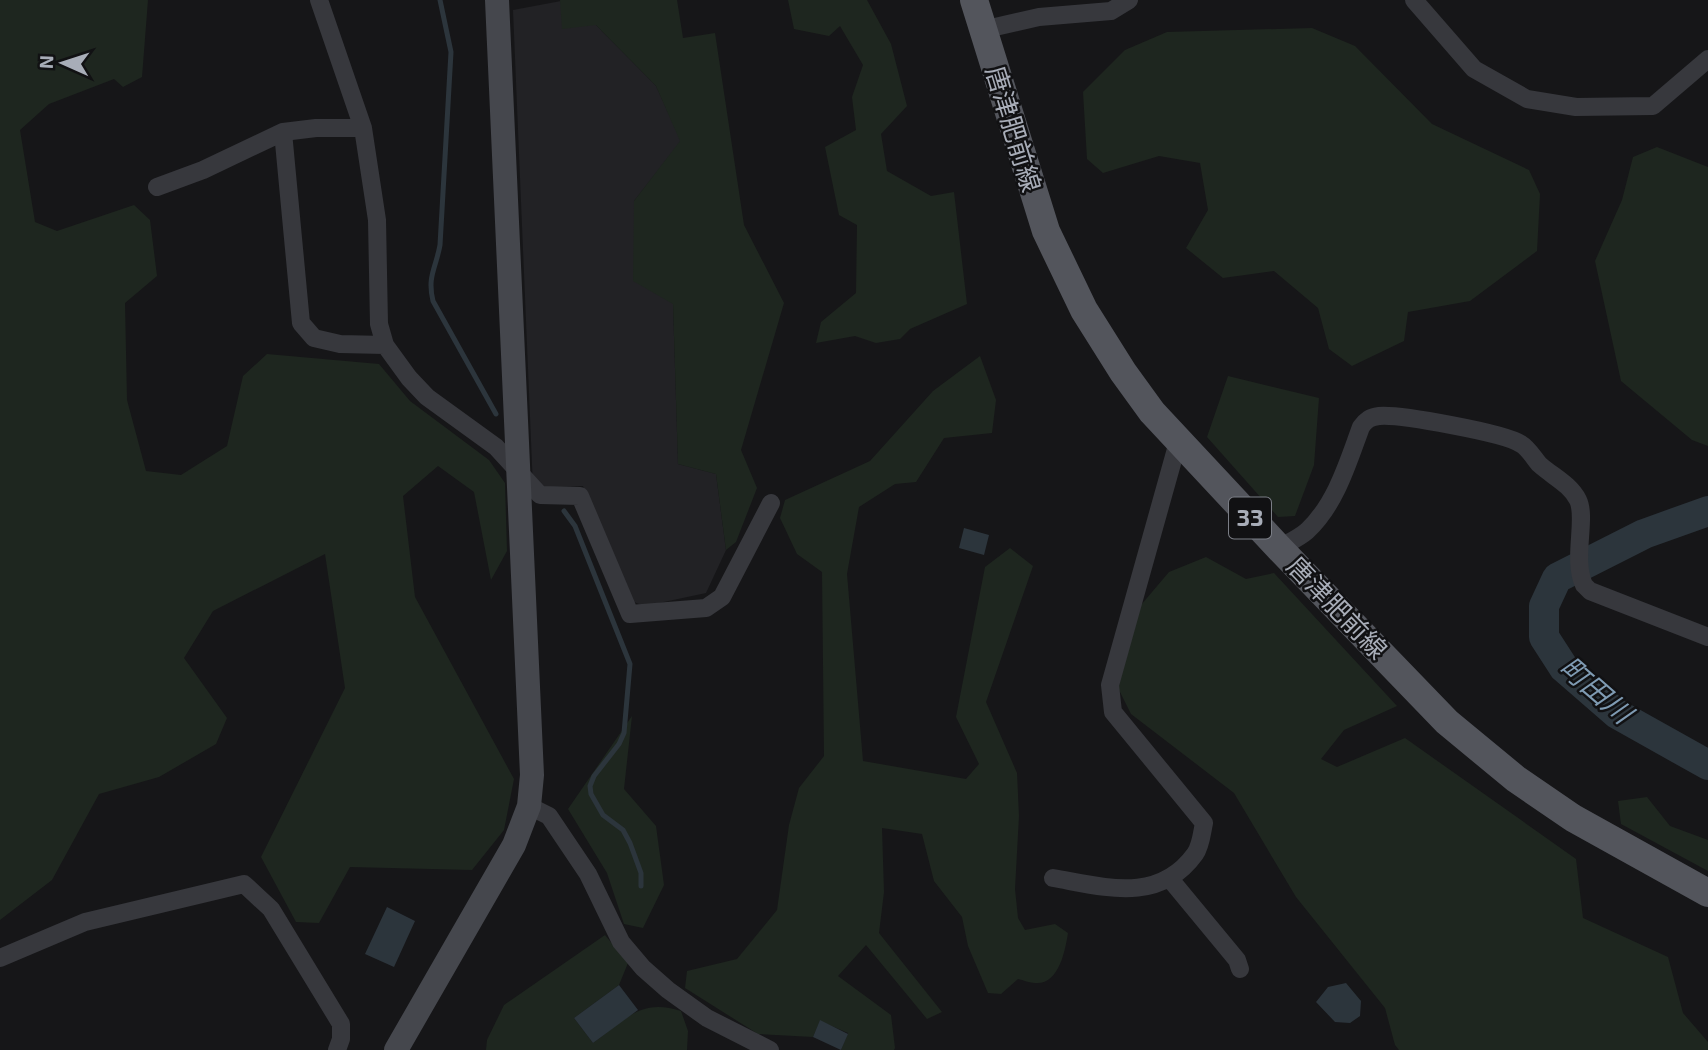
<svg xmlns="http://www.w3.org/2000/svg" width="1708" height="1050" viewBox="0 0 1708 1050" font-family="'Exo 2','Noto Sans JP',sans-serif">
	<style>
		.built { fill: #222225 }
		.green { fill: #1e261f }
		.water { fill: #2c353c }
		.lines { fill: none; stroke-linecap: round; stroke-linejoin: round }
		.stream { stroke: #2c353c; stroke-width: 5 }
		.river { stroke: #2c353c; stroke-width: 30 }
		.street { stroke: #37383d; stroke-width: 18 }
		.secondary { stroke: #45474d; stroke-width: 24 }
		.primary { stroke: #53555c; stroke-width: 28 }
		.labels { text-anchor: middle; stroke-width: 5; stroke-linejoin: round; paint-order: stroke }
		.shield { fill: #111113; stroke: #7b7e86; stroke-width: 2 }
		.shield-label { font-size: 24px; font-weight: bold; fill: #a8adb8 }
		.street-label { font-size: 26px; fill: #a8adb8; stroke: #111113 }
		.water-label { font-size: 28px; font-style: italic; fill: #7f9bb3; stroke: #111113 }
	</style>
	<rect width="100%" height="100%" fill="#161618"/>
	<path class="built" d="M561,1l35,24 60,61 25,55 -47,60 39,103 5,160 38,10 10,76 -20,43 -61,13 -17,-6 -45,-114 -50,2 -20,-478z"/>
	<path class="green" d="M0,0h148l-6,77 -19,10 -9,-8 -65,25 -29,26 15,92 22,9 77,-26 16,15 7,56 -32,27 2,97 19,71 35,4 46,-29 16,-70 24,-22 112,10 31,37 79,59 16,23 2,68 -16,29 -17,-88 -36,-26 -35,30 12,101 99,182 -10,51 -32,40 -122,-3 -31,56 -23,-1 -35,-65 84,-169 -20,-134 -112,57 -29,47 43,60 -11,26 -57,33 -60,17 -47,86 -52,40z
		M560,0h117l6,38 32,-5 29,192 40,78 -43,147 16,38 -21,54 -10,8 -10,-76 -38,-10 -5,-160 -40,-23 1,-80 46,-60 -24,-55 -60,-61 -34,4z
		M788,0h79l24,44 16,62 -26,28 6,37 44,25 23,-4 13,112 -57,25 -10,10 -24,4 -21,-7 -39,7 5,-21 35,-29 1,-68 -18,-10 -14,-68 31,-17 -4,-33 11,-32 -23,-39 -11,10 -35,-7z
		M1312,28l43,18 77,78 97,46 11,24 -3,57 -67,50 -62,11 -4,29 -52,25 -23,-17 -11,-41 -44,-37 -51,7 -37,-30 22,-38 -8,-47 -41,-7 -56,17 -16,-14 -4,-67 42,-42 42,-18z
		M1657,147l51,20v279l-16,-6 -71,-59 -26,-120 27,-61 11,-43z
		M980,356l16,44 -4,33 -48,5 -28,44 -21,2 -36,23 -12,67 16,187 103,18 13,-15 -23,-47 29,-150 25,-19 23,18 -47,136 31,71 2,43 -4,73 3,29 7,12 30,-6 13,9c-3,18 -9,52 -33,50 -5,0 -12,-3 -17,-4l-17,15 -13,-1 -20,-47 -6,-29 -28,-36 -12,-47 -40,-6 2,64 -5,41 63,79 -15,7 -61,-74 -28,31 53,39 4,33 -1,2h-53l7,-17 -28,-12 -7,16 -55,-3 -73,-46 2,-17 50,-12 40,-49 12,-85 10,-37 25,-32 -2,-184 -25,-18 -17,-36 5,-18 85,-39 63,-70z
		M1228,376l91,22 -5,67 -19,51 -17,1 -71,-80z
		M1206,557l40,22 28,-6 123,133 -53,24 -23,29 16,8 68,-29 171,121 7,59 85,39 15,56 25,29v8h-309l-4,-5 -10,-37 -89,-111 -62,-104 -103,-79 -13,-26 23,-83 28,-33z
		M632,716l-8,73 32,37 8,59 -21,43 -19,-4 -17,-51 -39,-64z
		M1647,797l23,29 38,14v31l-87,-47 -3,-23z
		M605,935l23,28 -9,22 -45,33 19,25c32,-23 47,-45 88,-32l7,20 -1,19h-201l1,-10 17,-35z"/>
	<path class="water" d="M964,528l25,7 -5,20 -25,-7z
		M387,907l28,14 -21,46 -29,-13z
		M1346,983l15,18 -1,15 -10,7 -15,-1 -19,-20 12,-15z
		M619,985l19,25 -45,33 -19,-25z
		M820,1020l28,14 -7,16 -28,-13z"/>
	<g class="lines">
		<path class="stream" d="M440,0l11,52 -11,193c-4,23 -13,31 -7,56l63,113
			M564,511l11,15 55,138 -6,69 -5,11 -25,32 -4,10 1,8 12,21 20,15 7,13 11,30v13"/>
		<path class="river" d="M1708,511l-64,23 -87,44 -13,28v31l20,31 53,46 91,51"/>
		<path class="street" d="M319,0l44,128 14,92 2,104 6,21 24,33 18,19 69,50 44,48 40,1 50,118 76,-6 16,-11 49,-94
			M1414,0l60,69 53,30 49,8 77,-1 55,-47
			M982,30l57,-13 72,-6 18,-11
			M283,132l18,191 13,15 26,6 45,1
			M157,187l46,-17 80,-38 33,-4h47
			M1279,548c9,-5 20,-10 28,-17 29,-27 41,-69 54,-104 5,-7 9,-10 18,-11 20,-2 126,17 142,28 7,4 13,14 18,20 13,12 31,20 39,36 9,18 -6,59 6,85l6,6 118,46
			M529,806l20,10 39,58 33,68 22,26 25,22 39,28 63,32
			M1053,878c52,9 106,26 142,-24 6,-8 7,-22 9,-31l-91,-111 -3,-27 68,-243
			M1170,879l67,81 3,9
			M0,958l85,-36 159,-38 27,25 70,115v15l-4,11"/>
		<path class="secondary" d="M396,1050l118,-205 15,-39 3,-31 -35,-775"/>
		<path class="primary" d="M974,0l72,231 38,79 39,62 29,40 127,136 168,174 69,57 57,39 135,75"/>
	</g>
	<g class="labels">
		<rect class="shield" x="1229" y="497.5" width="42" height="41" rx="5"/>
		<g class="shield-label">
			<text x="1250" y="526">33</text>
		</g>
		<g class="street-label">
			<text transform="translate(1013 129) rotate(73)" y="9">唐津肥前線</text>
			<text transform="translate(1337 608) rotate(46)" y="9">唐津肥前線</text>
		</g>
		<g class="water-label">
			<text transform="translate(1596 690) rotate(41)" y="10">町田川</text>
		</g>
	</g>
	<g transform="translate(63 63) rotate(273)" stroke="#111113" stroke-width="5" paint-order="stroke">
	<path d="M0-5L12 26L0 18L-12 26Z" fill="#a8adb8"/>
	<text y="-10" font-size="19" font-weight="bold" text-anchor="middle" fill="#a8adb8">N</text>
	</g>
</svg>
